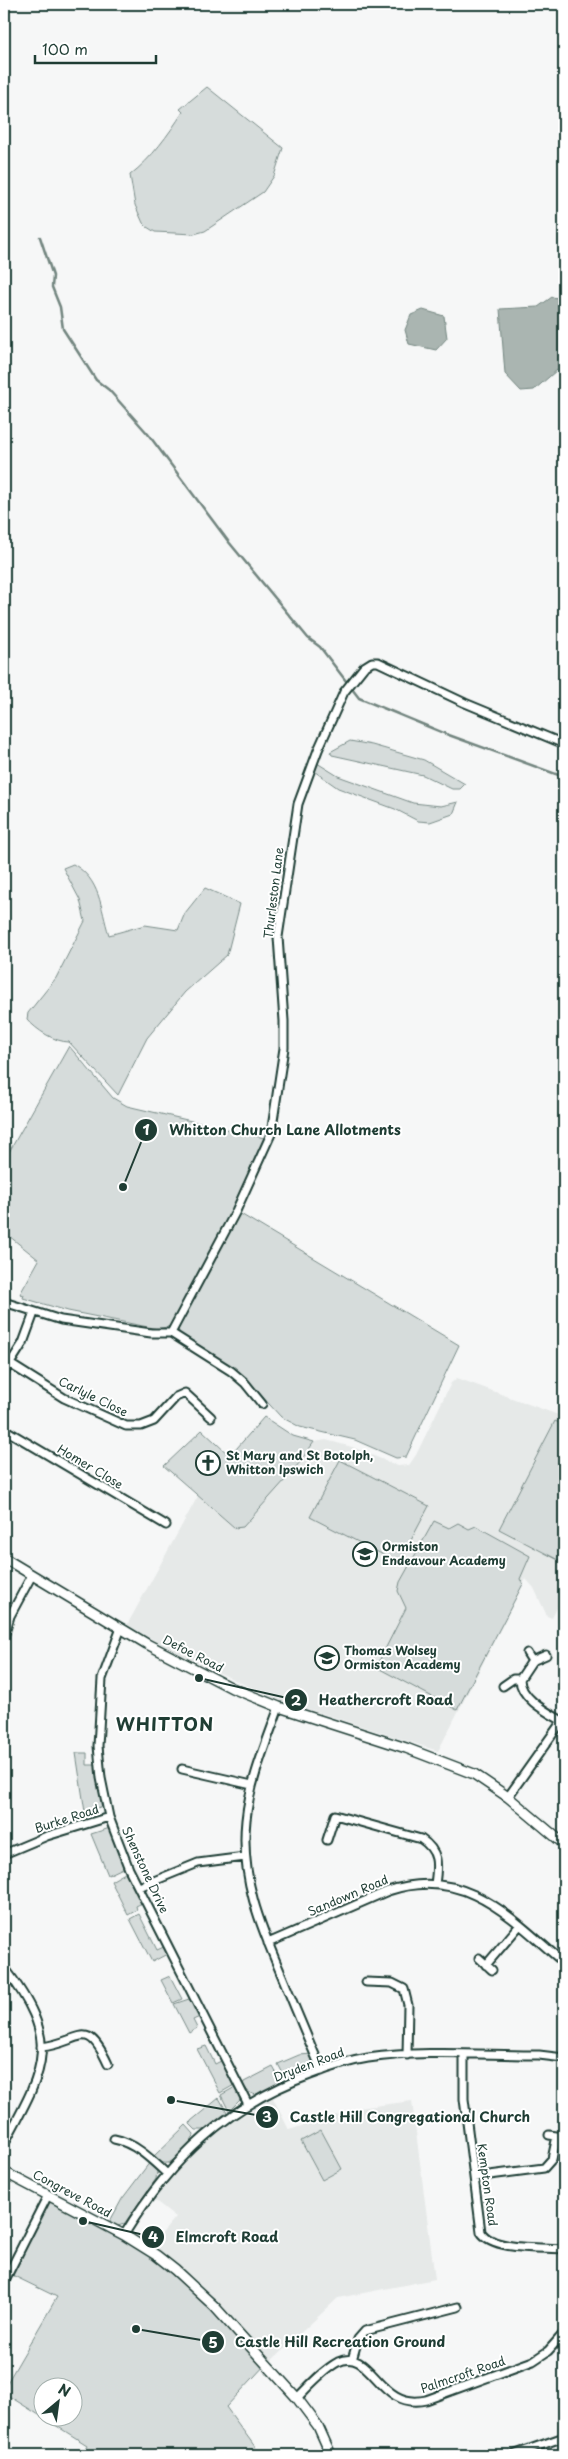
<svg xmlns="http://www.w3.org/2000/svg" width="568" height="2459" viewBox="0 0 568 2459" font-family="'Playpen Sans',sans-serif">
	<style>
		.built { fill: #e6e9e8 }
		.green { fill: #d6dcdb; stroke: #7a8c88; fill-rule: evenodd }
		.water { fill: #aab5b1; stroke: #72857f }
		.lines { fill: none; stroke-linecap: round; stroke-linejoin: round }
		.stream { stroke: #72857f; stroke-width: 2.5 }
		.minor-casing { stroke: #1f3d34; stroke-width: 11 }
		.tertiary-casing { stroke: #1f3d34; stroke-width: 12 }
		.minor { stroke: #fff; stroke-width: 7 }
		.tertiary { stroke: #fff; stroke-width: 9 }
		.labels { text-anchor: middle; stroke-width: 4; stroke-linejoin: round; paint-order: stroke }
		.street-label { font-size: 12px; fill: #1f3d34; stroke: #fff }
		.poi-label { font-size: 12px; font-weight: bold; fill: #1f3d34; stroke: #fff; text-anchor: start }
		.district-label { font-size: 18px; font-weight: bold; letter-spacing: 1px; fill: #1f3d34; stroke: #fff }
		.leader { fill: none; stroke: #1f3d34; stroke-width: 2 }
		.callout-dot { fill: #1f3d34; stroke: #fff; stroke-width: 2 }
		.mark-label { font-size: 15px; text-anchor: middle; font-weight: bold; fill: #fff }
		.callout-label { font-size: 14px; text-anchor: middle; font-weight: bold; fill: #1f3d34; stroke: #fff; stroke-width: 4; stroke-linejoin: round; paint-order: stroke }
	</style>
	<rect width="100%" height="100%" fill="#f6f7f7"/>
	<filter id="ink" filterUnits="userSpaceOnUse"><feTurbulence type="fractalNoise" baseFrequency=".02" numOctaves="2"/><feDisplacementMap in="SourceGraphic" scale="10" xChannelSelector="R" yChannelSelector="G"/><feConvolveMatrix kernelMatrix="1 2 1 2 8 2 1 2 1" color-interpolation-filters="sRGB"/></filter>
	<g filter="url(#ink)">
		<path class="built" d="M457,1378l107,39v177l-12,24 -5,-2 -13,-28 -8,-9 -88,172 -167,-54 -96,-45 -48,-27 71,-129 37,32 59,-58 20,-28 12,-2 26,7 46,19 11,-1 7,-10 35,-72z
			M273,2098l16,32 70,-22 53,-7 23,178 -97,19 -67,63 -57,-62 -22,-22 -40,-32 24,-28 -23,-18 13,-17 31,-33 16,-12 19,-15z"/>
		<path class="green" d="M207,87l76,61 -9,28 -11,16 -58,39 -11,3 -39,-2 -8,-5 -4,-4 -8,-18 -5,-30c22,-17 38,-40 53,-63l-3,-3z
			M350,741l22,4 52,15 41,24 -5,5h-8l-29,-14 -91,-20 -2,-3z
			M317,763l21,13 75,27 28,3 17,-4 -5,12 -23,8 -12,-1 -23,-12 -57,-21 -27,-19z
			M73,864c28,16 27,43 36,71l36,-10 33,5 7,-17 20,-25 35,16 -13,51 -42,37 -38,46 -29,57 -49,-53c-14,0 -33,-12 -42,-23l1,-6 28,-35 29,-57 -5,-21 -17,-32z
			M69,1046l44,52 14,8 137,32 -33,74 -60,114 -13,3 -90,-18 -45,-13 1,-3 -4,-1 19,-34 -35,-28v-71z
			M239,1213l220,132 -53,112 -10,1 -41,-18 -55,-13 -19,-10 -34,-37 -67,-44 -2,-8z
			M264,1417l29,19 21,6 -20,28 -51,57 -8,1 -71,-62 38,-36 28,26z
			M555,1421l9,4v138l-65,-34z
			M340,1460l89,46 -30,57 -89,-46z
			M434,1521l15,7 9,-5 11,6 7,-3 54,30 -10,23 3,5 -66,126 -81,-43 30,-59 -8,-17 2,-9z
			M76,1753h11v12h9l7,41 -18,6z
			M110,1828l15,39 -17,8 -17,-41z
			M125,1873h3l16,29 -8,4 1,4 -9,5 -17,-34z
			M139,1914l18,36 9,-4 3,7 -17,9 -22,-43z
			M170,1976l12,23 -9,4 -12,-23z
			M192,1998l10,18 -9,4 4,8 -8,5 -15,-29z
			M206,2046l9,18 8,-4 13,24 -16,9 -23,-44z
			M313,2054l1,11 -3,5 -24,11 -9,-17 21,-9z
			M273,2067l9,16c-16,8 -29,21 -39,1l1,-2z
			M237,2086l3,14 -11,11 -8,-16z
			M219,2098l8,14 -23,18h-8l-6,-6 1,-3z
			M186,2125l8,9c0,8 -18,26 -26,29 -6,1 -11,-3 -15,-6z
			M321,2130l21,39 -20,11 -21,-39z
			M150,2162l7,9 -1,8 -32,45 -6,2 -9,-3 13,-24z
			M48,2195l127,75 91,94 -40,43 35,48h-179l5,-10 -83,-52v-5l53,-91 -49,-24zM42,2386h30v30h-30z"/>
		<path class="water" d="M552,297l12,2v65l-30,26 -13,1 -16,-17 -5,-65 38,-2z
			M423,310l21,6 3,22 -11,12 -27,-6 -4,-14 6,-15z"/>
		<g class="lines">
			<path class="stream" d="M40,237l13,39 -1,11 8,20 3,22 33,51 13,10 39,44 80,107 80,97 12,9 39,51 87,36 118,43"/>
			<defs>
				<path id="minor" d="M4,1302l57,18 90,13h20l60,38 14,12 17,21
					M171,1333l65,-122 35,-77 13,-86v-27l-6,-84 20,-133 20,-54 26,-58 20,-25 8,-5h6l87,41 99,41
					M10,1364l54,34 62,28h15l13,-5 22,-24 9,-4 26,24
					M4,1373l19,-30 11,-30
					M4,1429l162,96
					M121,1628l-19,51 -4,67 3,32 8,39 20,52 119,235
					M4,1637l6,-21 22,-41
					M527,1653l5,8
					M520,1679c0,20 29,34 44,43
					M503,1686l10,-7h7l12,-18 14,-6
					M279,1707c-13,37 -29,73 -33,113 -6,57 14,105 36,156 13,32 26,63 40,95
					M182,1769l70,16
					M508,1797l54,-76
					M327,1840l8,-25 86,24c18,12 17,25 14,45
					M4,1854l43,-18 62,-19
					M139,1887l59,-24 47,-6
					M268,1943l120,-52c77,-26 123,27 176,72
					M479,1958l13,12
					M486,1965l34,-40
					M4,1967c58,75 41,101 0,177
					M366,1982l26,1 12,6 4,16 -1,50
					M41,2047c40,-4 45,-31 67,17
					M464,2054v45l17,133c12,19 62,15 83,17
					M549,2135l15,2
					M114,2139c21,4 37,20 52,34
					M474,2177l70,-9 8,-9 5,-23
					M124,2235c46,-76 104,-131 189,-161 18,-7 36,-13 55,-16 56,-8 115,-3 171,-3l25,3
					M4,2282l44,-87
					M352,2360l6,-21 7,-8 93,-24
					M297,2398c12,-12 26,-28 41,-36 34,-16 40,49 88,38l107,-39 15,-10 16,-18
					M513,2455l51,-18"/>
				<path id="tertiary" d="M4,1558l143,86 85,44 47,19 127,41 68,26 34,23 56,47
					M4,2172l120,63 32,20 19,15 39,36 83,92 21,28 13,29"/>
			</defs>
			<use href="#minor" class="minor-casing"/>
			<use href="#tertiary" class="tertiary-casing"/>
			<use href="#minor" class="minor"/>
			<use href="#tertiary" class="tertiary"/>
		</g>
	</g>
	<defs>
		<symbol id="church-ring" viewBox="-11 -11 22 22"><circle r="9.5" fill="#fff" stroke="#1f3d34" stroke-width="1.5"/><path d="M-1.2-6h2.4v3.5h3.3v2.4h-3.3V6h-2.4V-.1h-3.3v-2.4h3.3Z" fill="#1f3d34"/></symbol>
		<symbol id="school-ring" viewBox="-11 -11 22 22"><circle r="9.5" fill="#fff" stroke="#1f3d34" stroke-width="1.5"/><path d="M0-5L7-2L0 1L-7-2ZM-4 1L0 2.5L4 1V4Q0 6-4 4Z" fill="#1f3d34"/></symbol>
	</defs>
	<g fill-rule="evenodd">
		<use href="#church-ring" x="194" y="1449" width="28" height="28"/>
		<use href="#school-ring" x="351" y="1540" width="28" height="28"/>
		<use href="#school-ring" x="313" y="1644" width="28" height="28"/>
	</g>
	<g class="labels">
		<g class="street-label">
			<text transform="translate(274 893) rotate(-83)" y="4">Thurleston Lane</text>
			<text transform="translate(93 1397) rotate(26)" y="4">Carlyle Close</text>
			<text transform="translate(90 1467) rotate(31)" y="4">Homer Close</text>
			<text transform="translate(193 1654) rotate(27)" y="4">Defoe Road</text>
			<text transform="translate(67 1819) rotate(-18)" y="4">Burke Road</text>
			<text transform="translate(145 1870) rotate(65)" y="4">Shenstone Drive</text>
			<text transform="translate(348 1896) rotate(-23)" y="4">Sandown Road</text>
			<text transform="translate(309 2065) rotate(-21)" y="4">Dryden Road</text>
			<text transform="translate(487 2185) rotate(82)" y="4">Kempton Road</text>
			<text transform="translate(72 2194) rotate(28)" y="4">Congreve Road</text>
			<text transform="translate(463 2375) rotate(-19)" y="4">Palmcroft Road</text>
		</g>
		<g class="poi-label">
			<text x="226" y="1460">St Mary and St Botolph,<tspan x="226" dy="14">Whitton Ipswich</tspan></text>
			<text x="382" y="1551">Ormiston<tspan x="382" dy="14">Endeavour Academy</tspan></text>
			<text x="344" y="1655">Thomas Wolsey<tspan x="344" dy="14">Ormiston Academy</tspan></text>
		</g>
		<g class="district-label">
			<text x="165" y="1731">WHITTON</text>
		</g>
	</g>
	<path class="leader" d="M123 1187L146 1130M199 1678L296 1700M171 2100L267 2117M83 2221L153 2237M136 2329L213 2342"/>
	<g class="callout-dot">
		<circle cx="123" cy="1187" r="5"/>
		<circle cx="199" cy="1678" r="5"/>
		<circle cx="171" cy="2100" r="5"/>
		<circle cx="83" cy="2221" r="5"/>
		<circle cx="136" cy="2329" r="5"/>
		<circle cx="146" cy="1130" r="12"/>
		<circle cx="296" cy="1700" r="12"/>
		<circle cx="267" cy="2117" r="12"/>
		<circle cx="153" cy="2237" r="12"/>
		<circle cx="213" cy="2342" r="12"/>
	</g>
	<g class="mark-label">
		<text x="146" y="1135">1</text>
		<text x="296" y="1706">2</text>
		<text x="267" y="2122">3</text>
		<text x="153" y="2242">4</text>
		<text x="213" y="2348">5</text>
	</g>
	<g class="callout-label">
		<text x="285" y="1135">Whitton Church Lane Allotments</text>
		<text x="386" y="1705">Heathercroft Road</text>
		<text x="410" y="2122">Castle Hill Congregational Church</text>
		<text x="227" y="2242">Elmcroft Road</text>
		<text x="340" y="2347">Castle Hill Recreation Ground</text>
	</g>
	<rect width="568" height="2459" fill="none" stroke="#fff" stroke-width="20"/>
	<rect x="10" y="10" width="548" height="2439" fill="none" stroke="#1f3d34" stroke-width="2" filter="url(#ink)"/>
	<g transform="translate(58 2402) rotate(29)"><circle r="24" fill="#ffffff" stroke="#a5b1ae"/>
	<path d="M0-4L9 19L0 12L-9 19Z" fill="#1f3d34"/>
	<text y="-8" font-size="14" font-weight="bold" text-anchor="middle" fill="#1f3d34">N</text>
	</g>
	<path d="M35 55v8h121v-8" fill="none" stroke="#1f3d34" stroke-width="2.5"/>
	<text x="42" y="55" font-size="15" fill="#1f3d34" stroke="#ffffff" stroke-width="4" paint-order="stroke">100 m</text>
</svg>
